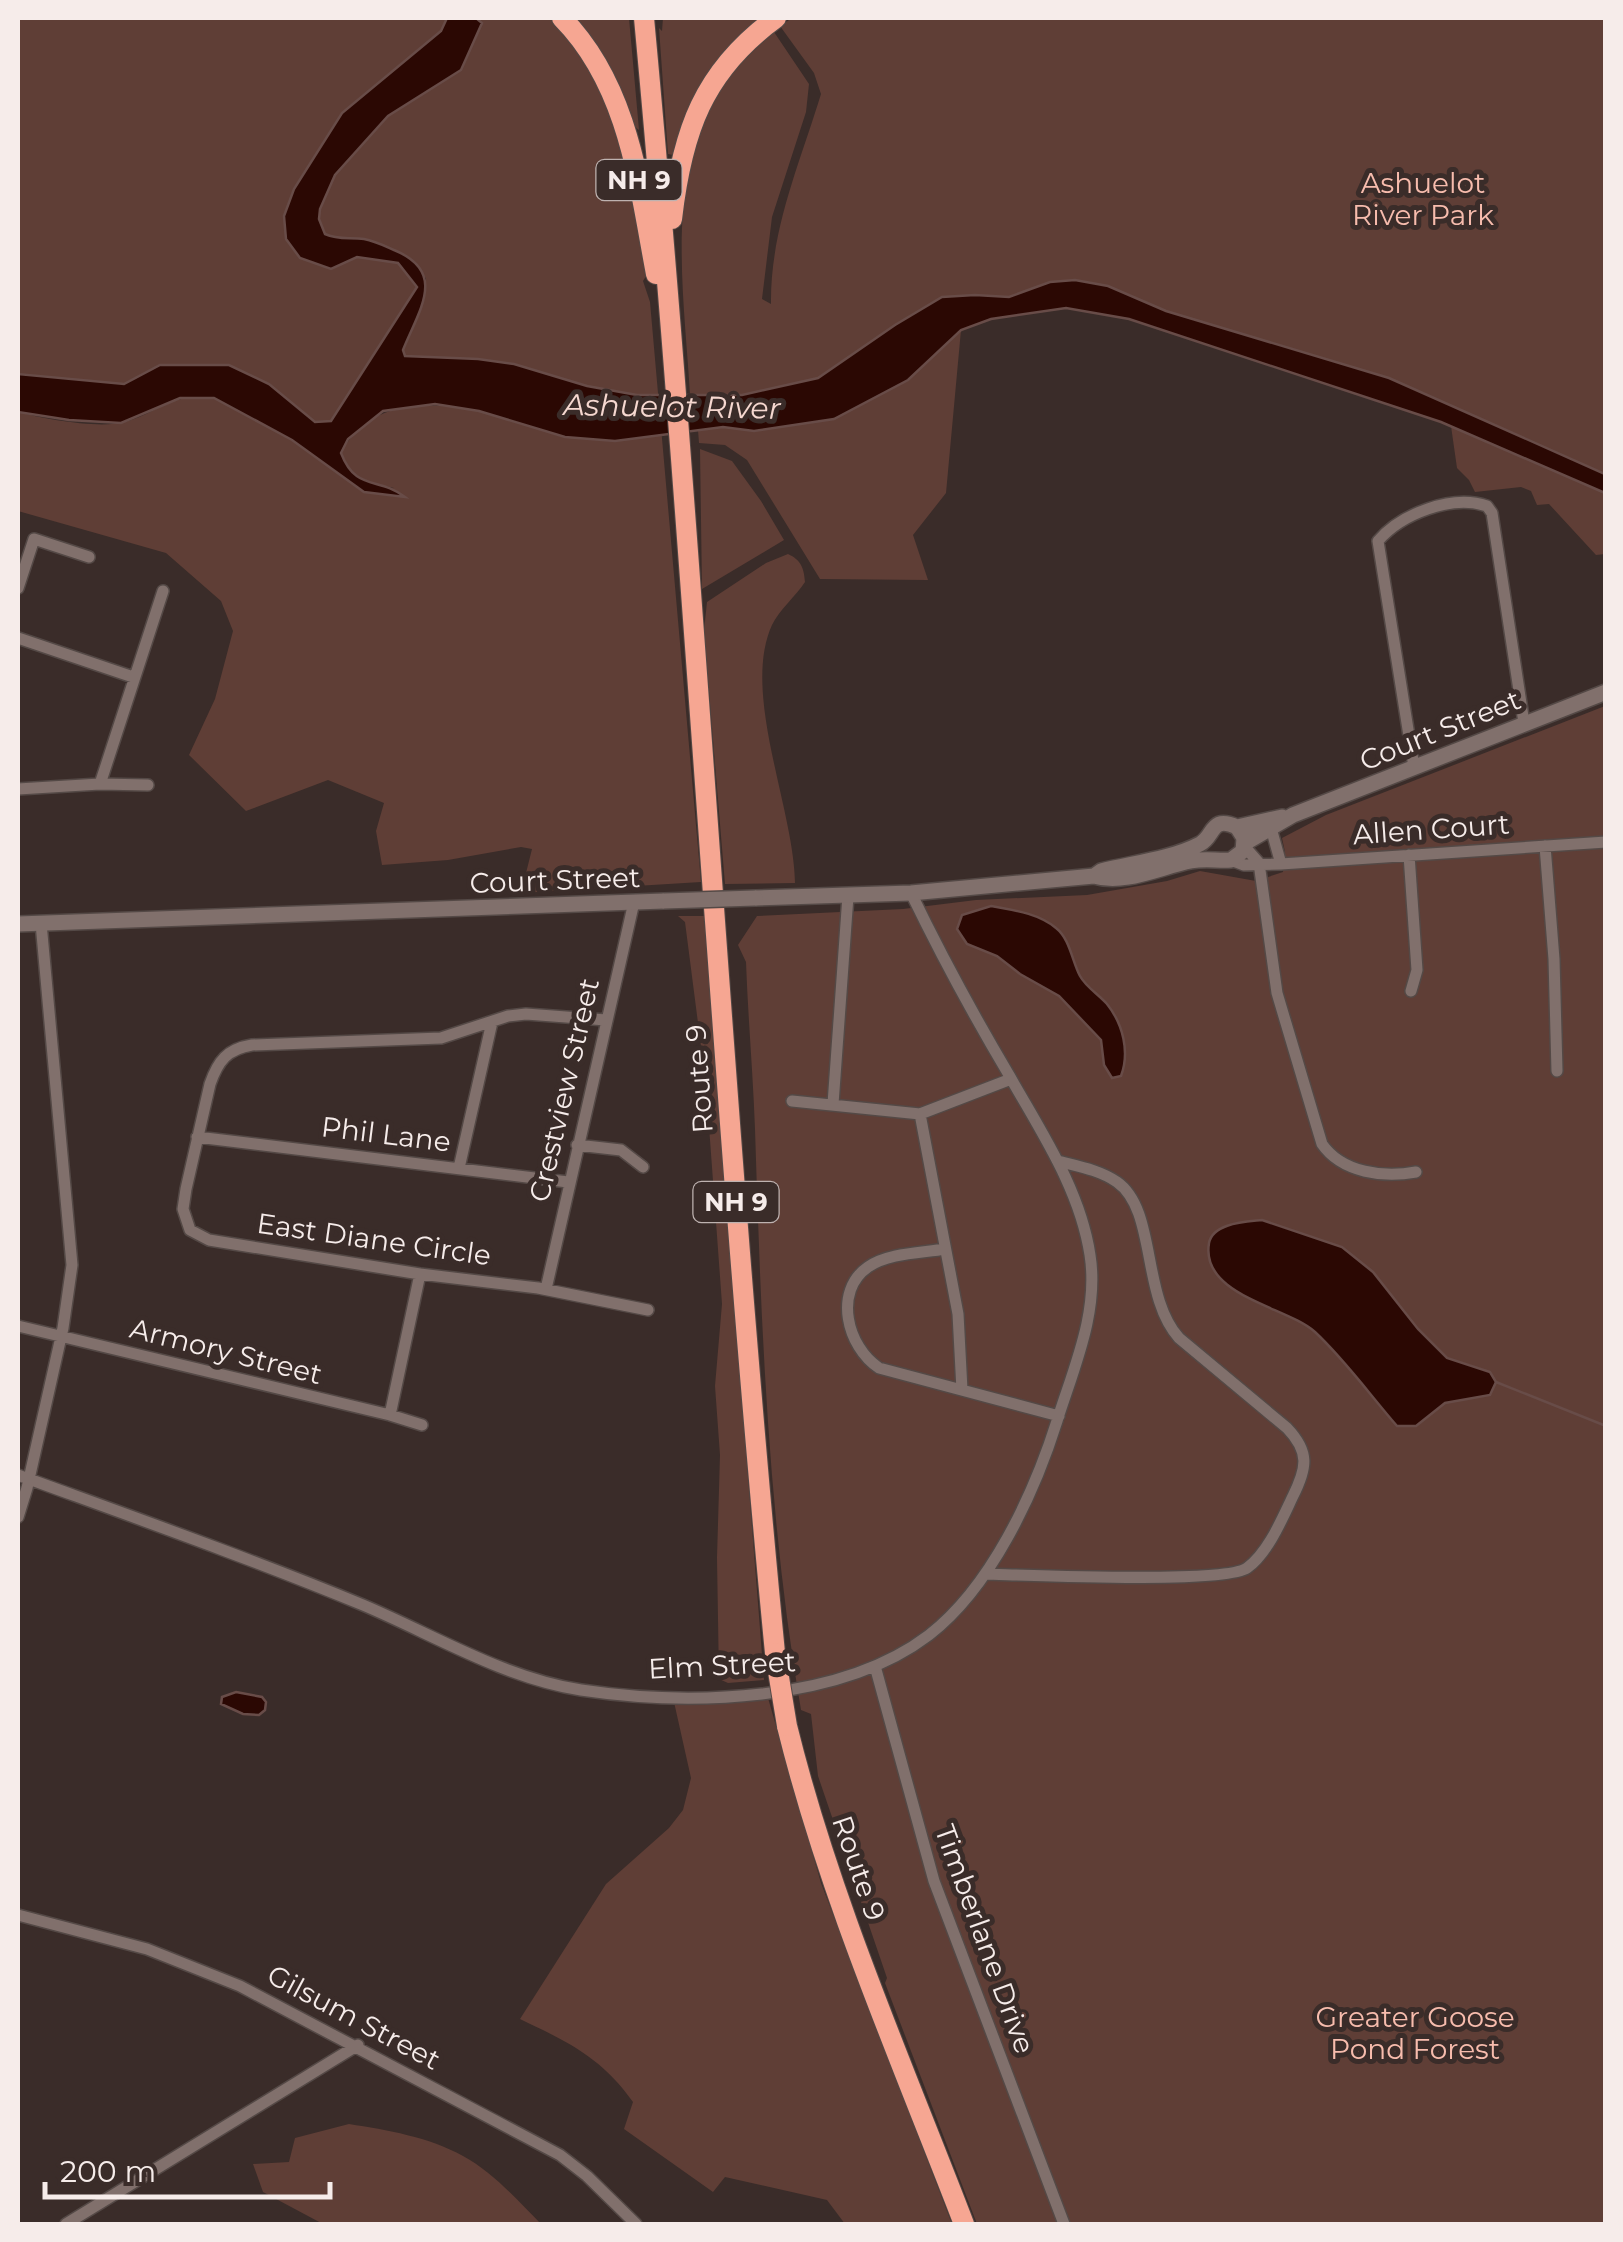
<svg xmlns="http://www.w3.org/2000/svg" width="1623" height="2242" viewBox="0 0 1623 2242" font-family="Montserrat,sans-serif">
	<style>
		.green { fill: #5f3e36 }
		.water { fill: #2b0803; stroke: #684c48; stroke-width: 2.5 }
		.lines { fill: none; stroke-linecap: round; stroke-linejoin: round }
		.stream { stroke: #684c48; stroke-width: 2.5 }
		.street-casing { stroke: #544946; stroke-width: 14 }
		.secondary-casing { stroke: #544946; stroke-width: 18 }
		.highway-casing { stroke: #544946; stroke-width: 22 }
		.street { stroke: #81706c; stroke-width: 11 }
		.secondary { stroke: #81706c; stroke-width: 15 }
		.highway { stroke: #f6a692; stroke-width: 20 }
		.secondary-bridge-casing { stroke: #544946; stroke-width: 18; stroke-linecap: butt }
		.highway-bridge-casing { stroke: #544946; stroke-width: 22; stroke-linecap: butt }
		.secondary-bridge { stroke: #81706c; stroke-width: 15 }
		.highway-bridge { stroke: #f6a692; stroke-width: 20 }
		.labels { text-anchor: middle; stroke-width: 10; stroke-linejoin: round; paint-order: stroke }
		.shield { fill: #3a2c29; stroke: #beb2b0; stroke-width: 2.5 }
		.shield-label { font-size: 25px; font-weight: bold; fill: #f6ecea }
		.park-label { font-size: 28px; fill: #f7bcad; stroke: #3a2c29 }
		.street-label { font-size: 28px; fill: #f6ecea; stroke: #3a2c29 }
		.water-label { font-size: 30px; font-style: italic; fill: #f6d8d0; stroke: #3a2c29 }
	</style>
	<rect width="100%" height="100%" fill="#3a2c29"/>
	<path class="green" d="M18,18h429l-5,13 -100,82 -48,76 37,80 26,-12 41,6 19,24 -86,134 -16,1 -46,-38 -108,-19 -37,19 -106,-10z
		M476,18h79l27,30 46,101 21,122 -6,10 7,21 51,580 -180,11 11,-44 -11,-2 -73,13 -66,5 -6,-34 8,-28 -56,-23 -82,31 -57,-56 26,-56 18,-68 -12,-30 -55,-48 -148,-42v-99c27,7 80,17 107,10 29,-8 47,-28 80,-25 39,3 126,71 159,95l30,-4c-26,-6 -43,-9 -53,-36 29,-49 76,-51 128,-43l9,-50 -74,-3 -1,-6 22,-55 1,-17 -61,-39 -31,-1 -10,-4 -5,-15 1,-10 15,-34 53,-59 73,-46 21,-47z
		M571,18h58l10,112 -4,-3 -17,-42z
		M663,18h107l-97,137 -5,-1 -9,-126 3,3z
		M792,18h813v456l-216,-96 -223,-67 -58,-25 -58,-4 -41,15 -34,-2 -33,2 -47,28 -77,53 -76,17h-52c-5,-93 -26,-217 27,-301 15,-24 36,-43 57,-62l35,52 -3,28 -34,105 -10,82 9,5c-1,-74 29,-141 50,-210l-7,-21 -34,-47z
		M961,330l-15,163 -33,42 15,45 -108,-1 -73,-119 -22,-15 -26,-2 -1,-13 25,-3 31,4 154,-51z
		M1451,426l154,67v61l-9,1 -47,-51 -12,1 -6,-14 -10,-4 -46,5 -6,-12 -12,-12z
		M700,449l32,12 29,40 23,39 -82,49z
		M788,554c13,6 16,14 17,28 -9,14 -26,28 -33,43 -31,68 22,183 23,258l-70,1 -21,-253 3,-29 59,-39z
		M1605,706v1518h-628l-92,-241 2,-5 -69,-202 -7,-62 -10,-4c-33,-192 -40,-387 -46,-581 -2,-56 -7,-111 -9,-167l-8,-17 19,-29 146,-7 73,-9 111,-5 80,-14 33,-10 56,10 27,-9 2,-20 -3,-14 44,-23z
		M678,916h26l60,764 -36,3 -9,-4 -2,-121 3,-103 -5,-69 7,-82 -16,-219 -21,-163z
		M768,1698l53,185 131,341h-107l-18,-24 -102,-23 -12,15 -89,-63 9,-27c-32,-45 -65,-60 -113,-83l86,-135 63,-56 14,-18 8,-32 -17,-76z
		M349,2124c38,6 80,13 114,32 31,17 54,44 78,68h-218l-60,-32 -10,-28 36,-2 6,-24z"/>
	<path class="water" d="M447,18h29l6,5 -21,47 -73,46 -53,59 -15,34 -1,10 6,15c13,6 25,3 39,5 11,2 21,7 30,11 54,22 25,60 9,100l2,6 73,3 36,5 73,22 50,9h105l76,-17 77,-53 47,-28 33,-2 34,2 41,-15 25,-2 33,6 58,25 223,67 216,96v19l-164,-71 -312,-103 -63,-11 -75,11 -30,11 -53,50 -74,39 -80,12 -31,-4 -108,14 -50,-4 -86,-26 -44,-7 -52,7 -35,28 -7,14c15,39 37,23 64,44l-41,-5 -72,-52 -78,-42h-34l-59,25 -52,-3 -51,-8v-38l106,10 36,-19h69l40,19 46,38 16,-1 86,-134 -19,-24 -41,-6 -26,12 -31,-11 -14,-19 -2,-23 10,-27 48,-76 99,-82z
		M991,906c22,4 47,7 65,22 14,11 16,33 24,48 6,11 18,18 27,28 16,20 23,48 14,72l-9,2 -8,-13 -3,-25 -42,-44 -39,-22 -23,-18 -30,-12 -10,-15 5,-14z
		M1262,1220l80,27 31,25 45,57 29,29 43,14 6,10 -6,13 -45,8 -29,23h-19c-27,-31 -52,-66 -82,-94 -27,-25 -115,-36 -106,-89 4,-20 36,-21 53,-23z
		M236,1692l26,5 4,5 -1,8 -6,5 -16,-1 -22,-10 1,-7z"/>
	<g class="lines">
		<path class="stream" d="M1496,1382l110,44"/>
		<defs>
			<path id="street" d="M18,588l16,-49 55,18
				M18,638l115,39
				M1414,767l-36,-226c23,-27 74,-47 109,-35l5,7 32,210
				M100,784l63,-193
				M18,789l82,-5 48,1
				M1271,828l10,36
				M1244,846l15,17 18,130 45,151c20,29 62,34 94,28
				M1545,846l9,113 3,112
				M1409,855l8,115 -6,21
				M1231,860l13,5 37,-1 325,-22
				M606,1020l-80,-6 -18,2 -67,22 -189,7c-25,4 -34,16 -42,39l-24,105 -3,20 7,21 19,10 211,34 118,14 110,22
				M792,1101l128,13 91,-35
				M833,1104l15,-208
				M920,1114l38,200 4,76
				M197,1137l371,45
				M577,1145l44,5 22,17
				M459,1168l33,-146
				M945,1249c-24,4 -57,4 -77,18 -35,24 -21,80 11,101l180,48
				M546,1289l88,-387
				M18,1326l372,89 32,10
				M390,1415l30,-141
				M18,1475c115,42 231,83 345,130 71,30 141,73 218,85 107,16 259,13 348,-55 62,-48 105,-141 128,-214 17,-54 42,-109 33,-166 -10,-66 -49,-123 -81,-180 -35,-59 -68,-120 -98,-182
				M18,1517l9,-29 36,-160 9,-63 -31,-342
				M986,1574c39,1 238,10 261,-6 21,-15 35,-49 46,-72 14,-28 17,-44 -6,-68l-108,-90c-38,-42 -22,-128 -62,-156 -17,-12 -40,-16 -59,-21
				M875,1666l59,215 130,343
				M18,1915l129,34 93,37 320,169 27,21 49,48
				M66,2224l292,-179"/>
			<path id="secondary" d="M1237,827l45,-10
				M1245,843l48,-28 313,-123
				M755,898l156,-5 183,-17c31,9 66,-9 97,-15 15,-3 26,0 40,-1l12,-9 1,-13 -7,-11c-27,-12 -22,9 -37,17 -29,15 -67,19 -99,27l-7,5
				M18,924l646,-23"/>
			<path id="highway" d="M562,18c67,68 77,167 94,256
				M644,18c51,544 78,1091 131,1635
				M672,219c10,-87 31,-148 104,-201
				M787,1726c42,171 114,334 177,498"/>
		</defs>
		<use href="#street" class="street-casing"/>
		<use href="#secondary" class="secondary-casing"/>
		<use href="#highway" class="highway-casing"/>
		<use href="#street" class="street"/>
		<use href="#secondary" class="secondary"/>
		<use href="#highway" class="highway"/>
		<defs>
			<path id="secondary-bridge" d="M664,901l91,-3"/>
			<path id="highway-bridge" d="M775,1653l12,73"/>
		</defs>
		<use href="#secondary-bridge" class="secondary-bridge-casing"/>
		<use href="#highway-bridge" class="highway-bridge-casing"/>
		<use href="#secondary-bridge" class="secondary-bridge"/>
		<use href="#highway-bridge" class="highway-bridge"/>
	</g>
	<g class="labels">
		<g class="shield">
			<rect x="596.5" y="160" width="85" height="40" rx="8"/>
			<rect x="693.5" y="1182" width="85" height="40" rx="8"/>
		</g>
		<g class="shield-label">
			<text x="639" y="189">NH 9</text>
			<text x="736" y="1211">NH 9</text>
		</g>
		<g class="park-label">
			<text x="1423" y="193">Ashuelot<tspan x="1423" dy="32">River Park</tspan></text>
			<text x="1415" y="2027">Greater Goose<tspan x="1415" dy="32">Pond Forest</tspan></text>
		</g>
		<g class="street-label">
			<text transform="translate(1440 730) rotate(-22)" y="10">Court Street</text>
			<text transform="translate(1431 829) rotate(-4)" y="10">Allen Court</text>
			<text transform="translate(555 880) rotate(-2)" y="10">Court Street</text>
			<text transform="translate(699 1079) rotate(-94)" y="10">Route 9</text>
			<text transform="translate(564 1090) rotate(-77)" y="10">Crestview Street</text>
			<text transform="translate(386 1134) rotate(7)" y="10">Phil Lane</text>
			<text transform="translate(374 1239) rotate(8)" y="10">East Diane Circle</text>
			<text transform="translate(226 1351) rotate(14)" y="10">Armory Street</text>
			<text transform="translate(722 1665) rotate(-3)" y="10">Elm Street</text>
			<text transform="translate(859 1868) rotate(71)" y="10">Route 9</text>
			<text transform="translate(985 1939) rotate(70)" y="10">Timberlane Drive</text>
			<text transform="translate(354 2017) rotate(28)" y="10">Gilsum Street</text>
		</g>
		<g class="water-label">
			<text transform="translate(672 407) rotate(1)" y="10">Ashuelot River</text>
		</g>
	</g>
	<rect width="1623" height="2242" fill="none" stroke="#f6ecea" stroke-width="40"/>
	<path d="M45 2182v15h285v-15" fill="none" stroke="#f6ecea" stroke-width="5"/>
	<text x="60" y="2182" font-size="30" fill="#f6ecea" stroke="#3a2c29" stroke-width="8" paint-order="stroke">200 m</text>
</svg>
